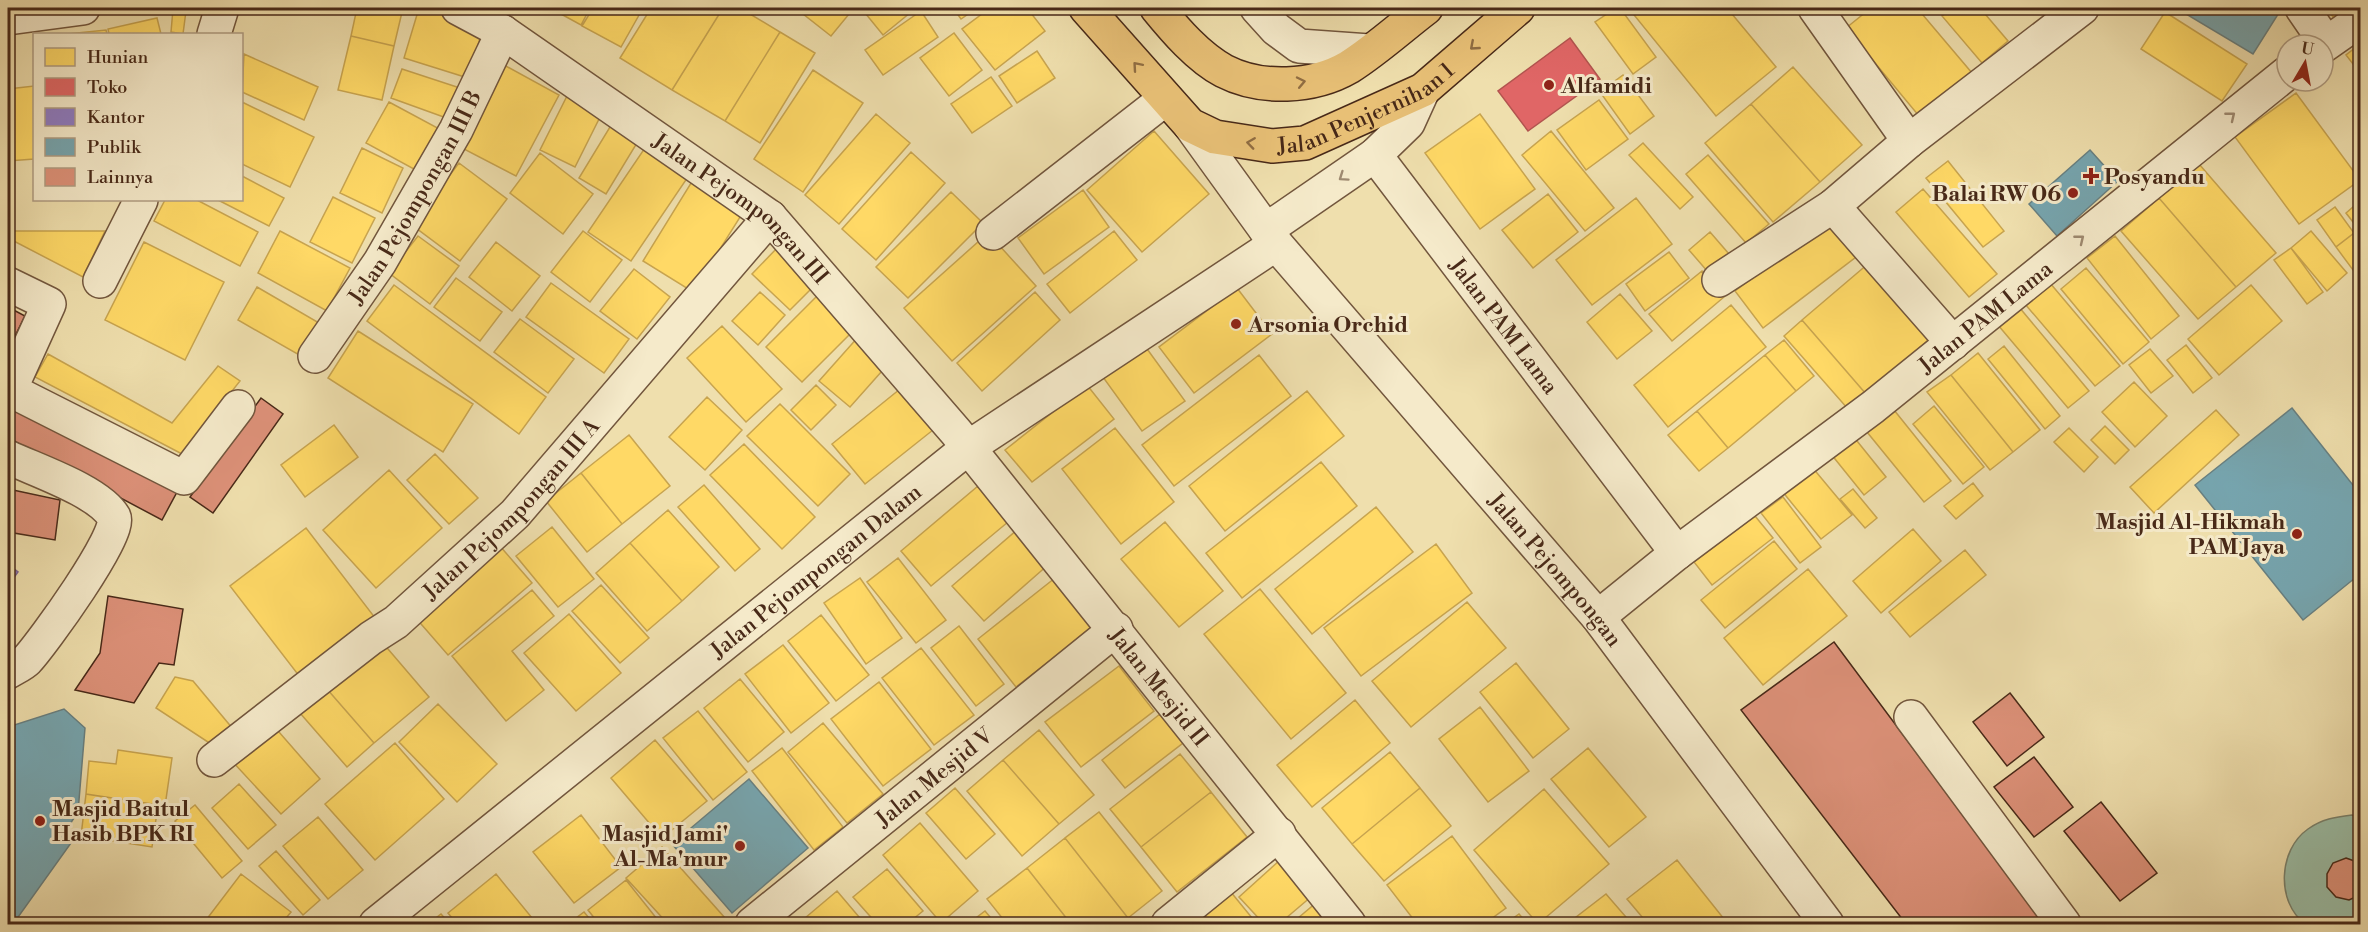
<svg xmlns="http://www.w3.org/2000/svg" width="2368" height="932" viewBox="0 0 2368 932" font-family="'Libre Bodoni',serif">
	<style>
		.water { fill: #9bbda5; stroke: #7a826d; stroke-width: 1.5 }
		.homes { fill: #ffd966; stroke: #c8a44f; stroke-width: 1.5 }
		.shops { fill: #e06666; stroke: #b2544f; stroke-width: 1.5 }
		.offices { fill: #8e7cc3; stroke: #796390; stroke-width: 1.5 }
		.public { fill: #76a5af; stroke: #688082; stroke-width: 1.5 }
		.building { fill: #dd9179; stroke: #482918; stroke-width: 1.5 }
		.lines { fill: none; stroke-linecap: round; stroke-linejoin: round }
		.minor-casing { stroke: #72563d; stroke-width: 36 }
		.major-casing { stroke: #482918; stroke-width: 36 }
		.minor { stroke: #f5eaca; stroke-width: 33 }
		.major { stroke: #e8c076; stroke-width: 33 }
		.oneway { stroke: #906d42 }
		.oneway2 { stroke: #9e8a71 }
		.poi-dot { fill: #8f2418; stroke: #f5eaca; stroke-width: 2 }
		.labels { text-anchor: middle; stroke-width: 6; stroke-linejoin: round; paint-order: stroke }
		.poi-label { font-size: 22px; font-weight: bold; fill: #482918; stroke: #f5eaca; text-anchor: start }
		.street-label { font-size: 22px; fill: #482918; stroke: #f5eaca }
	</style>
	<rect width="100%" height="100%" fill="#efdfad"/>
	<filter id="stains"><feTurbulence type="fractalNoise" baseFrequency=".00333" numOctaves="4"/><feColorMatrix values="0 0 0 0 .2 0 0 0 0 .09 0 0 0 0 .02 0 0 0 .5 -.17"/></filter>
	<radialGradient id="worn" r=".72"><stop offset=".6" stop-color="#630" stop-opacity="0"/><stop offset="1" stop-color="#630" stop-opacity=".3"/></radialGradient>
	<path class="water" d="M2352,815l8,3v106h-55c-29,-22 -27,-74 3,-95 14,-10 27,-12 44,-14z"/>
	<path class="homes" d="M357,8h46l-9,38 -43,-10z
		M419,8h10l55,17 -16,53 -64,-20z
		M550,8h40l-9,17z
		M593,8h50l-22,39 -39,-21z
		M651,8h72l-51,82 -52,-32z
		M723,8h17l40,24 -55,89 -53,-31z
		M801,8h53l-23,28 -33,-26z
		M861,8h55l-33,27z
		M953,8h24l-16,11z
		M990,8h37l18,23 -50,39 -33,-41z
		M1616,8h4l36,49 -23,17 -38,-52z
		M1633,8h94l49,59 -60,49 -86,-106z
		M1871,8h46l55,65 -53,43 -73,-88z
		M1953,8h27l28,33 -26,22 -40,-47z
		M2326,8h34l-17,21z
		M173,9l13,2 -3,23 -12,-2z
		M921,11l17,26 -55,38 -18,-25z
		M2165,12l82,52 -25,37 -81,-52z
		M157,18l4,16h-52l-1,-5z
		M106,30l1,4h-40z
		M780,32l35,21 -55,90 -35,-22z
		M954,33l28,37 -33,26 -29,-38z
		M351,36l43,10 -12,54 -44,-10z
		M2360,44v29l-14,-18z
		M1037,51l18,27 -38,25 -18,-27z
		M244,54l74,33 -14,33 -62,-28z
		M504,65l55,30 -43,81 -56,-29z
		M1793,67l69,78 -42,37 -69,-78z
		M402,69l61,20 -11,31 -61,-22z
		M813,70l50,33 -60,89 -49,-33z
		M1623,75l31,41 -24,18 -30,-42z
		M991,77l21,29 -40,27 -21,-29z
		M34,86v73l-26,2v-72z
		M569,92l35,17 -29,58 -35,-17z
		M2296,93l64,87 -61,44 -64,-87z
		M1599,100l29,39 -42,31 -29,-40z
		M242,102l72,35 -24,50 -48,-23z
		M389,102l56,30 -22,42 -57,-31z
		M1751,104l69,78 -47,40 -68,-79z
		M876,114l34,29 -71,81 -34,-29z
		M1480,114l55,75 -55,40 -55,-76z
		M613,122l27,16 -34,56 -27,-16z
		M1154,131l55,63 -67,58 -55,-62z
		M1551,131l63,77 -29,23 -63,-76z
		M651,139l43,29 -63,93 -43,-29z
		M1643,143l50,54 -13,12 -51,-54z
		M362,148l41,20 -21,45 -42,-20z
		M911,152l34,31 -69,77 -34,-31z
		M540,153l53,41 -30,40 -53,-41z
		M1708,155l61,69 -23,19 -60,-69z
		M1948,161l56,70 -21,16 -57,-69z
		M459,163l48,36 -47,62 -48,-36z
		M2199,164l77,89 -40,34 -77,-89z
		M696,175l51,31 -54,86 -50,-31z
		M242,176l42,22 -15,28 -51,-26h24z
		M1923,189l74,85 -28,23 -73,-85z
		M1083,190l26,37 -65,47 -26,-36z
		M951,192l32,31 -75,75 -32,-31z
		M1548,194l30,38 -45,36 -31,-38z
		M333,197l42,21 -23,45 -42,-21z
		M1636,198l36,46 -80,61 -36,-45z
		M2159,198l77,89 -38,32 -77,-88z
		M165,200h32l61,32 -18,34 -86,-45z
		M2360,201v30l-14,-18z
		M2335,207l19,26 -18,14 -19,-27z
		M1829,221l27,36 -93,71 -28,-37z
		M8,231h97l-22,46 -75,-39z
		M280,231l70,37 -23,43 -69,-38z
		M583,231l39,29 -32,42 -39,-30z
		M1114,231l23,29 -67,53 -23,-29z
		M2311,231l36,42 -20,18 -36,-43z
		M1710,232l19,22 -21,18 -19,-22z
		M988,233l48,53 -84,75 -48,-53z
		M2354,233l6,8v23l-7,6 -17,-23z
		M418,236l41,30 -29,38 -41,-31z
		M2115,236l64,80 -28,23 -64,-81z
		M144,242l80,40 -39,78 -80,-40z
		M496,242l44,34 -28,35 -43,-34z
		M778,247l38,37 -26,26 -38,-36z
		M2291,248l32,44 -16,12 -33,-44z
		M1669,252l20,26 -44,33 -19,-27z
		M1869,263l64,73 -67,58 -64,-74z
		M2086,268l63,74 -26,22 -62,-75z
		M634,269l36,28 -33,42 -37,-28z
		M1702,271l22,26 -52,44 -23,-27z
		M456,278l46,34 -22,29 -46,-34z
		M551,283l78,56 -25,34 -78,-56z
		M2050,283l70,83 -25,20 -70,-82z
		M394,285l152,112 -27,37 -152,-113z
		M2251,285l31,36 -63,54 -31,-36z
		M257,287l69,40 -18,33 -70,-40z
		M1237,288l35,46 -78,59 -35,-46z
		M760,292l25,23 -27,30 -26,-24z
		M1035,292l25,28 -78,71 -25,-28z
		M1620,294l32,37 -35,28 -30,-37z
		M818,295l36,35 -52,52 -36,-35z
		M1731,305l35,42 -98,80 -34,-42z
		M2019,307l70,84 -21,17 -70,-83z
		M520,319l54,40 -26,34 -54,-41z
		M1802,320l64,74 -18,15 -64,-73z
		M722,326l60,63 -36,33 -59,-64z
		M358,331l115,73 -30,48 -115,-74z
		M859,336l31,26 -40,45 -31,-26z
		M1784,340l30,36 -18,15 -31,-36z
		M1142,342l43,59 -43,30 -42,-58z
		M2186,345l26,33 -19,15 -26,-33z
		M2004,346l56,70 -15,13 -57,-70z
		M2150,349l23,27 -22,17 -22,-28z
		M1978,353l62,77 -27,22 -62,-77z
		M48,354l124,69 46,-57 22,15 -58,73 -147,-77z
		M1259,355l32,41 -117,90 -32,-41z
		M1765,355l31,36 -68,57 -31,-37z
		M1951,375l62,77 -23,18 -63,-78z
		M2134,382l33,34 -32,31 -33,-35z
		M816,385l20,20 -25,25 -20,-20z
		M905,385l33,41 -73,58 -33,-40z
		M1087,385l27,34 -82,63 -27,-32z
		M1307,391l37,45 -119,95 -36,-45z
		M707,397l35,33 -37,40 -36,-33z
		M780,404l70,70 -32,32 -71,-70z
		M1934,406l50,61 -21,17 -50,-60z
		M1894,410l57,71 -27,21 -57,-70z
		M2216,410l23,25 -85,78 -24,-26z
		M1697,411l31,37 -29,23 -31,-36z
		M334,425l24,32 -53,40 -24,-32z
		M2105,426l24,24 -14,14 -24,-24z
		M1115,428l59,74 -53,42 -59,-75z
		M2069,428l29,29 -14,15 -30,-30z
		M629,435l41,51 -48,38 -41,-51z
		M1853,436l33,41 -22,18 -33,-41z
		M744,444l71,73 -33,32 -72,-74z
		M435,454l43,44 -29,26 -42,-44z
		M1321,462l36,44 -115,92 -36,-45z
		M1812,467l40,48 -31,24 -39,-48z
		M389,470l53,58 -66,60 -53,-58z
		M581,473l41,51 -35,28 -41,-51z
		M1973,483l10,13 -27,23 -12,-13z
		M704,485l56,64 -25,22 -57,-64z
		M978,486l30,36 -77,64 -30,-35z
		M1853,489l24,29 -12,10 -25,-29z
		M1783,497l38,50 -21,16 -39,-50z
		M1376,507l37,45 -101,82 -37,-45z
		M668,510l51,57 -37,34 -52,-58z
		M1755,516l18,22 -61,47 -18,-23z
		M1165,522l58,69 -44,36 -58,-68z
		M552,527l42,52 -36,28 -42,-51z
		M306,528l73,95 -76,58 -73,-95z
		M1018,529l31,35 -65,57 -32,-35z
		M1913,529l28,32 -60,52 -28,-32z
		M1774,541l23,28 -72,59 -24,-28z
		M630,543l52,58 -35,30 -51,-58z
		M1436,544l36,49 -111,83 -37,-48z
		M499,545l33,38 -84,72 -33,-38z
		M1965,550l21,25 -76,62 -21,-25z
		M898,558l48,62 -30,23 -49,-61z
		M1808,569l39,47 -84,69 -39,-47z
		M860,578l42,60 -36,26 -42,-61z
		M1055,578l39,49 -78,60 -38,-48z
		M601,585l48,53 -29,25 -48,-52z
		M1260,589l86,104 -55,46 -87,-105z
		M532,590l22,26 -42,35 32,39 -38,31 -54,-65z
		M1467,602l39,46 -95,79 -39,-46z
		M569,614l52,59 -45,38 -52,-58z
		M821,615l48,60 -33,26 -48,-60z
		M959,626l45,58 -28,22 -45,-58z
		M382,642l47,55 -55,46 -47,-54z
		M783,645l46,58 -38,30 -46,-59z
		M921,648l53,67 -40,30 -52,-67z
		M1516,663l53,66 -36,29 -53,-66z
		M1119,666l35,45 -73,56 -36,-45z
		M175,677l18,4 40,48 -19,17 -58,-38z
		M740,679l44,53 -36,30 -44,-54z
		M879,682l52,67 -48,37 -52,-67z
		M327,689l47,54 -27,24 -47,-54z
		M1355,700l35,43 -78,64 -35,-42z
		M438,704l59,60 -40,38 -58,-60z
		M1480,707l49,64 -41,31 -49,-63z
		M698,711l49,61 -34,28 -50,-62z
		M1160,714l23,29 -58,45 -23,-28z
		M823,723l60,71 -36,29 -59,-71z
		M272,724l48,55 -39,35 -50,-54z
		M1039,730l55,65 -35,29 -56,-64z
		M655,740l52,61 -45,37 -51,-60z
		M395,743l49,56 -69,61 -50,-56z
		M782,748l61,79 -29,23 -62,-79z
		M1588,748l58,69 -37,30 -58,-68z
		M118,750l54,8 -7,48 -79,-12 3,-33 27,3z
		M1390,752l30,36 -68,56 -30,-36z
		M1180,754l31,38 -70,55 -31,-38z
		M1003,760l56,64 -37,32 -55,-65z
		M239,784l37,41 -28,24 -36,-41z
		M955,788l40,46 -29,25 -40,-46z
		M1420,788l31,38 -67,55 -32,-37z
		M1544,789l65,75 -71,60 -64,-74z
		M1211,792l36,45 -70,55 -36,-45z
		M86,794l72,11 -6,42 -71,-11z
		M195,805l47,56 -20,17 -47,-57z
		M1099,812l63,79 -34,27 -63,-80z
		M581,815l40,52 -47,36 -41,-51z
		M318,817l45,53 -35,29 -45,-53z
		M920,823l58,68 -37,32 -58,-68z
		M1452,836l54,72 -22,16h-67l-30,-39z
		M1065,838l63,80 -9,6h-48l-44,-56z
		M662,847l63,71 -8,6h-49l-42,-46z
		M276,851l44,49 -17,15 -44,-49z
		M1280,860l32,36 -33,28h-15l-25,-27z
		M1677,860l51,64h-80l-21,-25z
		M1027,868l44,56h-64l-20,-25z
		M887,869l36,42 -16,13h-30l-24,-27z
		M241,874l50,38 -10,12h-78z
		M496,874l41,50h-80l-9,-11z
		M626,880l35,44h-62l-11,-14z
		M837,891l28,33h-55l-5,-6z
		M1230,891l27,33h-45l-10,-11z
		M1606,894l26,30h-65z
		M1317,902l20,22h-46z
		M985,911l11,13h-28z
		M584,912l10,12h-26z
		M441,914l9,10h-22z
		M1519,914l9,10h-23z"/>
	<path class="shops" d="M1570,38l30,41 -72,52 -30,-40z"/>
	<path class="offices" d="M8,564l10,8 -10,14z"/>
	<path class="public" d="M2176,8h106l-29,46z
		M2090,150l28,31 -61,55 -28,-32z
		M2292,408l68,86v80l-57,46 -108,-135z
		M64,709l21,19 -7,84 -12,18 10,6 -60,84 -8,-6v-187z
		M749,779l59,69 -76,65 -60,-69z"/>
	<path class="building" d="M8,307l17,9 -17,34z
		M261,398l22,16 -70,99 -23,-16z
		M8,403l169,89 -15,28 -154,-82z
		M13,490l47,10 -5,40 -47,-8v-31l2,1z
		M108,596l75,13 -9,56 -15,-2 -25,40 -59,-13 25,-37z
		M1834,642l210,282h-138l-165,-214z
		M2010,693l34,44 -37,29 -34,-44z
		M2034,757l39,50 -39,30 -40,-50z
		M2101,802l56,71 -37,28 -56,-70z
		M2346,858l14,5v32l-11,5 -13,-3 -9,-10v-13l6,-11z"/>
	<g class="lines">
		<defs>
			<g id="minor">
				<path id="s1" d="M458,8l45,24 267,185 186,215 393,492"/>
				<path d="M1257,8l19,21 23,17 70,5"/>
				<path d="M1815,8l94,133"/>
				<path d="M2302,8l24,35"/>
				<path d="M8,18l75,-10"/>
				<path d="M214,34l8,-26"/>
				<path d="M2323,46l37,-26"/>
				<path id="s2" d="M1190,125l86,119 322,373 229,307"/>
				<path id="s3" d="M1375,155l302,398"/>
				<path d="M1266,230l109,-75 33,-32 15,-33"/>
				<path d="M993,233l172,-134"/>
				<path d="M1719,280l114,-74"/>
				<path d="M100,281l41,-81"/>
				<path d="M8,284l41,20 -39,86 174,88 54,-71"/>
				<path d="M1953,343l-120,-137 76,-65 173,-133"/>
				<path id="s4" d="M315,356l65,-94 76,-132 47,-98"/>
				<path d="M8,457c27,13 91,34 106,60 8,17 -72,127 -87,143 -5,5 -13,8 -19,12"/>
				<path id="s5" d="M1598,617l79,-64 196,-146 414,-334"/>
				<path d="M1911,717l153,207"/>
				<path id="s6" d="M214,760l157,-122 25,-16 119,-108 255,-297"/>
				<path id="s7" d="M376,924l593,-477 307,-203"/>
				<path id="s8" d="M752,924l364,-295"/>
				<path d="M1168,924l111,-90"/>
			</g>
			<g id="major">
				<path id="s9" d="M1086,8l104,117 25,12 57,9 33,-3 118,-53 95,-82"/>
				<path d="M1157,8c18,22 41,49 67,63 37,19 89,17 125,-4 27,-17 52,-40 77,-59"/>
			</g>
		</defs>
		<use href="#minor" class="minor-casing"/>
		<use href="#major" class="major-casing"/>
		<use href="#minor" class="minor"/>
		<use href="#major" class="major"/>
	</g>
	<defs><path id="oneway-chevron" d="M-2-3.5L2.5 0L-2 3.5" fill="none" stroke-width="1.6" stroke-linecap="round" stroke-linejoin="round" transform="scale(1.5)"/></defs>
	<g class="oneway">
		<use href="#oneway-chevron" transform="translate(1474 46) rotate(139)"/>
		<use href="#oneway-chevron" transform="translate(1137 66) rotate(-131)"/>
		<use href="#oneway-chevron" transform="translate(1301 82) rotate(-12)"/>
		<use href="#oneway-chevron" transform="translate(1251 143) rotate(-172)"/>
	</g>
	<g class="oneway2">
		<use href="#oneway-chevron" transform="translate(2231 116) rotate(-39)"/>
		<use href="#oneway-chevron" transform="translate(1343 177) rotate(145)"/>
		<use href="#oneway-chevron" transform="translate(2080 239) rotate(-39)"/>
	</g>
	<g class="poi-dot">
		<circle cx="1549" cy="85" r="6"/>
		<path d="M2088 167h6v6h6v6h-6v6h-6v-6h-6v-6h6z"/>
		<circle cx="2073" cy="193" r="6"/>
		<circle cx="1236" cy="324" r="6"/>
		<circle cx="2297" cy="534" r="6"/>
		<circle cx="40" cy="821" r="6"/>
		<circle cx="740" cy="846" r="6"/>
	</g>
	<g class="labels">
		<g class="poi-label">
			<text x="1561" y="93">Alfamidi</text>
			<text x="2104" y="184">Posyandu</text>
			<text x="2061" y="201" text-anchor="end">Balai RW 06</text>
			<text x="1248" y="332">Arsonia Orchid</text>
			<text x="2285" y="529" text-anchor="end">Masjid Al-Hikmah<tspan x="2285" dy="25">PAM Jaya</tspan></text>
			<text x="52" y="816">Masjid Baitul<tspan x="52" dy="25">Hasib BPK RI</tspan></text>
			<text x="728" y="841" text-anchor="end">Masjid Jami'<tspan x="728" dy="25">Al-Ma'mur</tspan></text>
		</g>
		<g class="street-label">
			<text dy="8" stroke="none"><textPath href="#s9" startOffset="344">Jalan Penjernihan 1</textPath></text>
			<text dy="8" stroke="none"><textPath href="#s4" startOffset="188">Jalan Pejompongan III B</textPath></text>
			<text dy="8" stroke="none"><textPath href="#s1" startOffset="348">Jalan Pejompongan III</textPath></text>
			<text dy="8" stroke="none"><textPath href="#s5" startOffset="490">Jalan PAM Lama</textPath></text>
			<text dy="8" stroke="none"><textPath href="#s3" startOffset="214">Jalan PAM Lama</textPath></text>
			<text dy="8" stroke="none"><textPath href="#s6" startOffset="390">Jalan Pejompongan III A</textPath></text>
			<text dy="8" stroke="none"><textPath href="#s7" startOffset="564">Jalan Pejompongan Dalam</textPath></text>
			<text dy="8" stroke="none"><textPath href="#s2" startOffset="576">Jalan Pejompongan</textPath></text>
			<text dy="8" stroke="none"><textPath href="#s1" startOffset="986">Jalan Mesjid II</textPath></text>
			<text dy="8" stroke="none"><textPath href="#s8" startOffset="234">Jalan Mesjid V</textPath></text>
		</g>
	</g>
	<rect width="2368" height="932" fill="none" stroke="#efdfad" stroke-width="30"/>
	<rect x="9" y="9" width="2350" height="914" fill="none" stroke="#482918" stroke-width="3"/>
	<rect x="15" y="15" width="2338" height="902" fill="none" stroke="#482918" stroke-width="1.5"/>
	<rect x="33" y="33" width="210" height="168" fill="#f5eaca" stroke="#b09d83" stroke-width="1.5"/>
	<rect x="45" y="48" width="30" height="18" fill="#ffd966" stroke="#b09d83" stroke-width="1.5"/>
	<text x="87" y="63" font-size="18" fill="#482918">Hunian</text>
	<rect x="45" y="78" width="30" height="18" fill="#e06666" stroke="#b09d83" stroke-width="1.5"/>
	<text x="87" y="93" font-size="18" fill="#482918">Toko</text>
	<rect x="45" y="108" width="30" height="18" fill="#8e7cc3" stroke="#b09d83" stroke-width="1.5"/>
	<text x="87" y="123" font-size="18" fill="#482918">Kantor</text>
	<rect x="45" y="138" width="30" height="18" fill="#76a5af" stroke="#b09d83" stroke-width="1.5"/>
	<text x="87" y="153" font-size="18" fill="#482918">Publik</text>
	<rect x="45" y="168" width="30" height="18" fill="#dd9179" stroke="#b09d83" stroke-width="1.5"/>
	<text x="87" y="183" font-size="18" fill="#482918">Lainnya</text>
	<g transform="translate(2305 63) rotate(10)"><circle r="28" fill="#f5eaca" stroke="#b09d83" stroke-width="1.5"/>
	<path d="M0-4.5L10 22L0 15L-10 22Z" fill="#8f2418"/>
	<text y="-9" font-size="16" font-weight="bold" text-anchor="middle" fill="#482918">U</text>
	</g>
	<rect width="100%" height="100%" filter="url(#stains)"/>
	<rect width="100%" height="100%" fill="url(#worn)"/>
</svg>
